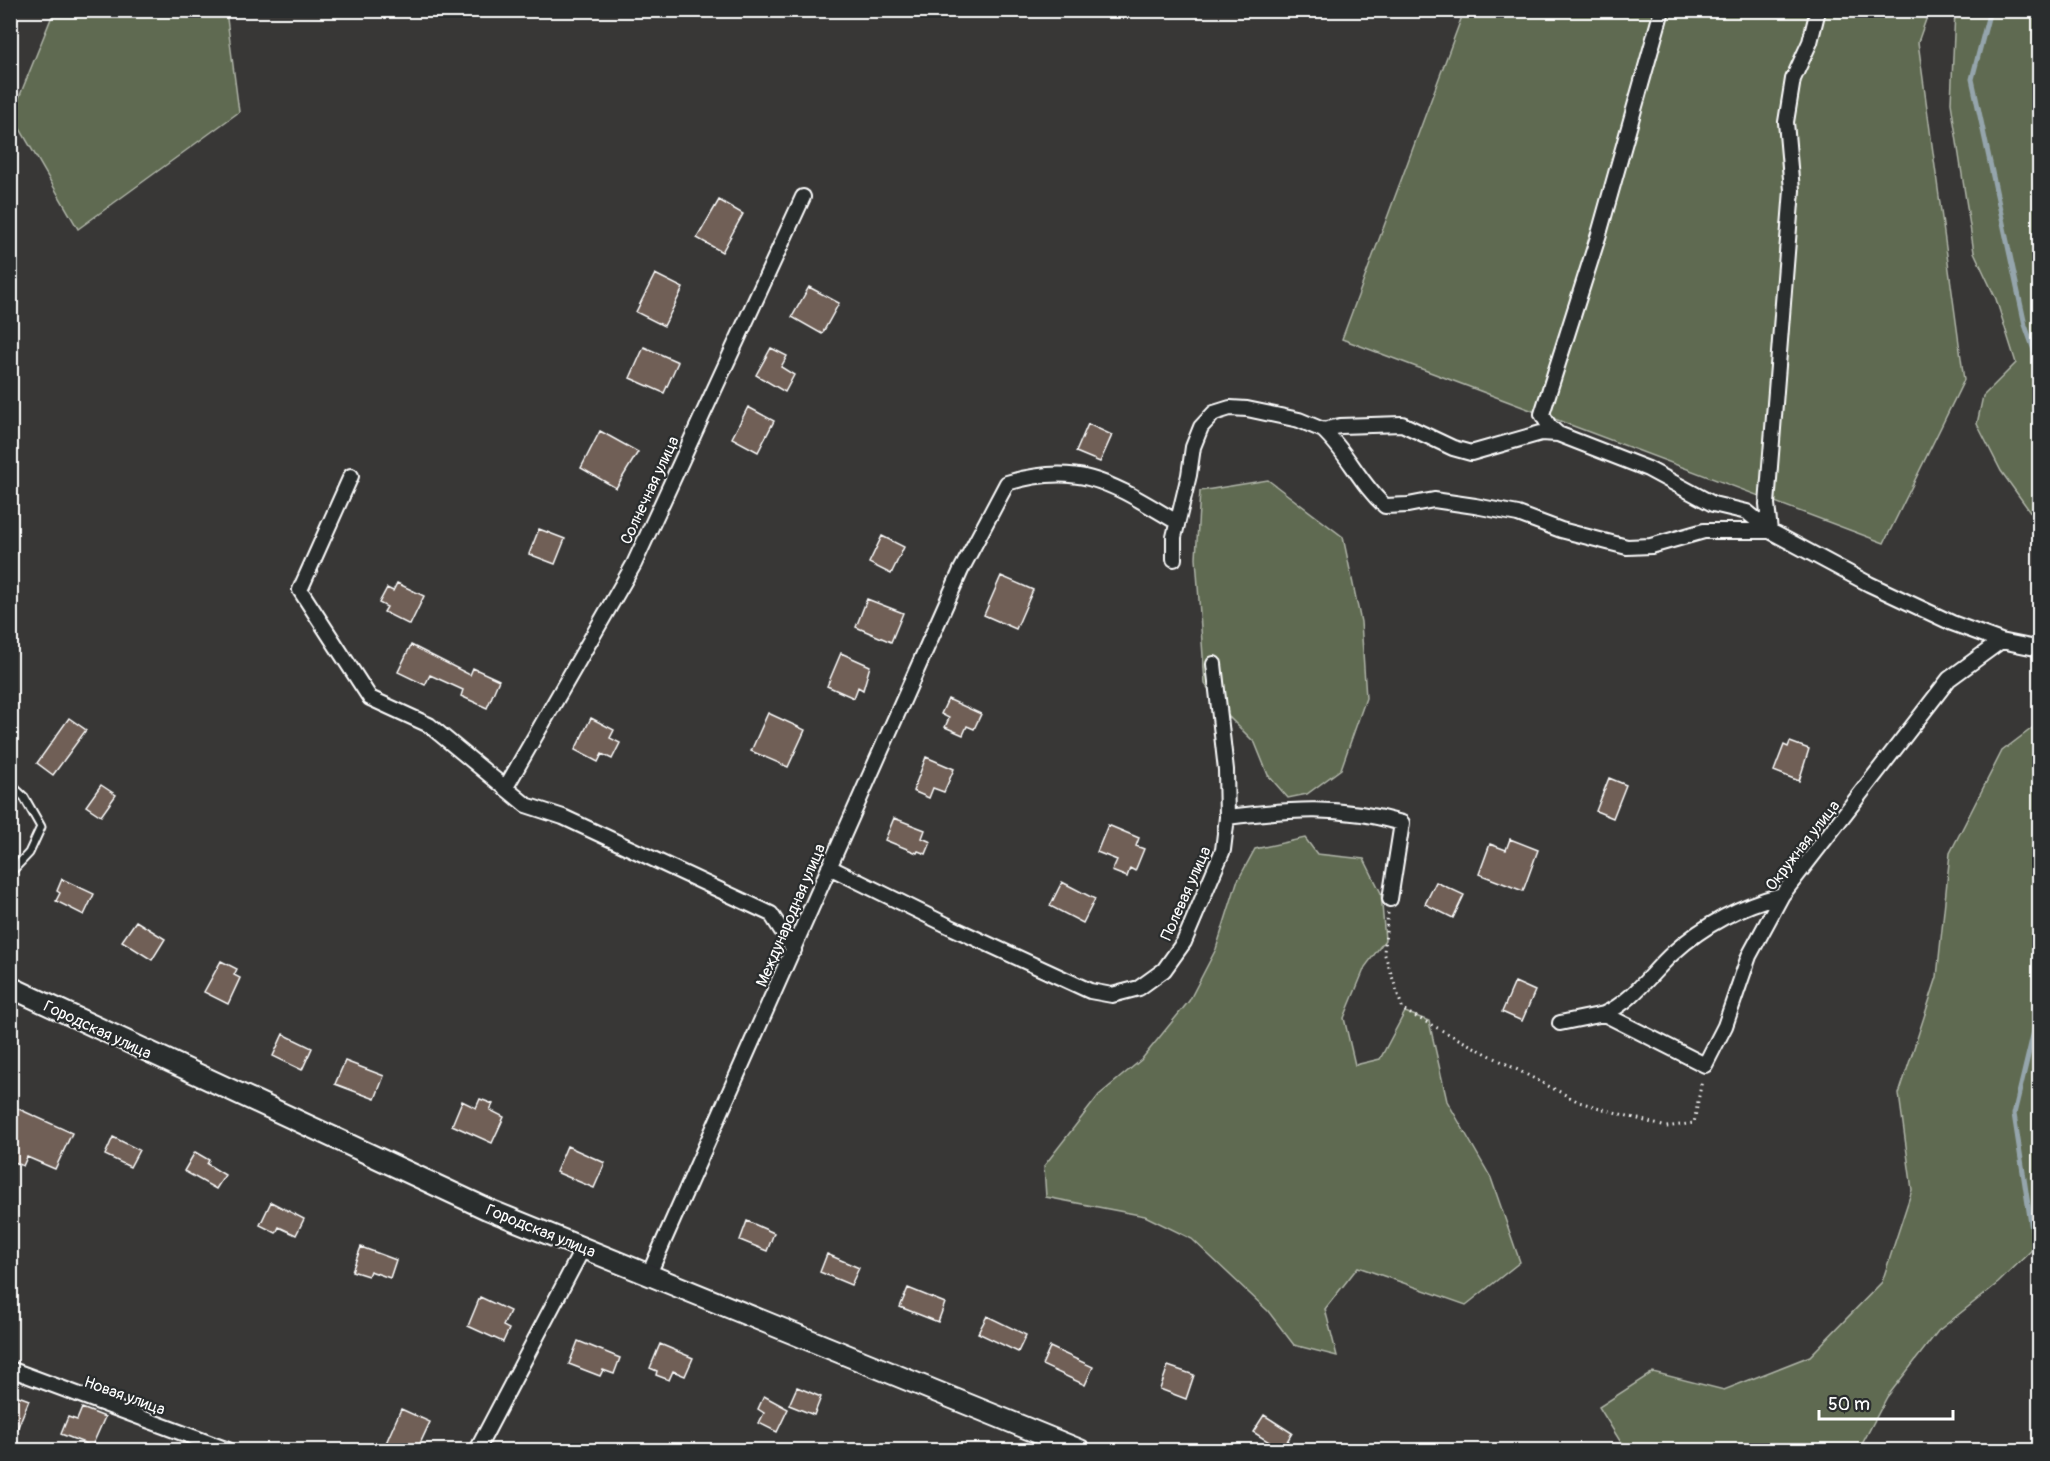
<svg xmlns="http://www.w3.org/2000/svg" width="2050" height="1461" viewBox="0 0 2050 1461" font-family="Pangolin,sans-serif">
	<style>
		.green { fill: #5f6a51; stroke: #afb4a8; stroke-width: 1.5 }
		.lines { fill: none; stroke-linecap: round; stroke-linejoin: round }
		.stream { stroke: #95a5ac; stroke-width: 5 }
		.building { fill: #6f5f56; stroke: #fff; stroke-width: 1.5 }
		.lane-casing { stroke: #fff; stroke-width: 11 }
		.street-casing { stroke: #fff; stroke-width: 18 }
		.secondary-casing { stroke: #fff; stroke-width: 24 }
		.path { stroke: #fff; stroke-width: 3; stroke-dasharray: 1.5 4.5; stroke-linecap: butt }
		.lane { stroke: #2a2d2e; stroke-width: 7 }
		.street { stroke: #2a2d2e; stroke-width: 14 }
		.secondary { stroke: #2a2d2e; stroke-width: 20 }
		.labels { text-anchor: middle; stroke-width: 4.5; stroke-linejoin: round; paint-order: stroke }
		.street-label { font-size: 16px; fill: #fff; stroke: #2a2d2e }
	</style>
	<rect width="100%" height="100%" fill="#383736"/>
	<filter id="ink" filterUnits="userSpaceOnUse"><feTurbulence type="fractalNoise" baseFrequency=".0167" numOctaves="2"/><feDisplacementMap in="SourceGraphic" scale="12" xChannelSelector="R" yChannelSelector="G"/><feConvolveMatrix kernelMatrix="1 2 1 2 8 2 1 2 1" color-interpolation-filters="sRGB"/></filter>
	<g filter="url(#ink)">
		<path class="green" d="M54,11h172l13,101 -161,117 -66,-114z
			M1464,11h465l-11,31 46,338 -80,163 -542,-204z
			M1955,11h84v513l-38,-53 -24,-47 6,-28 33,-33 -20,-64 -22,-47 -23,-149z
			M1268,480l75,57 18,85 5,76 -25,71 -34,25 -19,4 -20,-23 -13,-32 -27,-27 -23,-32 -9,-126 4,-67z
			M2039,723v520l-41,40 -60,48 -51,66 -28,53h-225l-14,-9 -21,-34 54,-35 71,18 86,-34 72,-74 30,-92 -13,-96 38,-117 13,-124 52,-102z
			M1305,838l12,16 47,5 17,34 4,47 -20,27 -21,51 11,47 25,-6 25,-47 24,9 18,80 44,77 29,84 -54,43 -108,-38 -33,42 12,47 -43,-11 -26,-34 -76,-72 -47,-23 -99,-19 -2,-31 55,-71 42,-35 48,-59 27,-52 21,-67 18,-33z"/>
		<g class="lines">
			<path class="stream" d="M1990,10l-18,69 53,246 15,42
				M2040,1006l-26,108 26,168"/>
		</g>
		<path class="building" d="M719,200l24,14 -21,38 -25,-14z
			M655,274l28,14 -19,38 -28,-14z
			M809,287l30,16 -17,31 -30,-17z
			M644,347l34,15 -14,31 -34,-15z
			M771,348l16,8 -6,11 13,8 -9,17 -29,-17z
			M748,407l26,14 -16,31 -26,-14z
			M1088,424l24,11 -12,27 -24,-10z
			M600,431l38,21 -22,36 -35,-20z
			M539,529l26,10 -10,25 -26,-10z
			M882,536l22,11 -13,27 -22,-11z
			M1001,576l32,14 -17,39 -32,-14z
			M397,583l27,13 -14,29 -26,-13 3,-5 -8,-4 8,-15 6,3z
			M867,599l36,14 -12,29 -35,-15z
			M411,645l59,30 3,-7 26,12 -12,28 -26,-12 2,-6 -33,-15 -5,10 -27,-13z
			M841,653l29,13 -7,24 -5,-3 -4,11 -27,-12z
			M948,699l33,15 -7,15 -7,-3 -4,9 -18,-8 4,-9 -8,-4z
			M768,713l37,17 -17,37 -37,-16z
			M69,718l17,12 -33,45 -16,-12z
			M591,718l23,12 -4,8 10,5 -8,16 -10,-5 -4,8 -23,-12z
			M1790,742l19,7 -10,32 -25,-10 10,-26 4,2z
			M926,757l28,12 -10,23 -11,-4 -4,10 -16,-7z
			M1609,778l17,7 -13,33 -17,-7z
			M101,785l15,10 -15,21 -15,-10z
			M894,818l31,12 -3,8 9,4 -5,12 -8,-3 -1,2 -32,-13z
			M1108,825l31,13 -3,8 8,3 -9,22 -5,-3 -3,9 -15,-6 5,-11 -20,-8z
			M1510,839l28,11 -15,41 -44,-17 11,-30 16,6z
			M62,879l32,15 -10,21 -28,-14 4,-8 -3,-2z
			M1062,882l33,17 -12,24 -33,-17z
			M1436,882l28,13 -11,23 -28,-14z
			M136,921l29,18 -13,21 -30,-19z
			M221,961l16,8 -3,6 6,3 -12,26 -24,-12z
			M1515,982l20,9 -13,30 -20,-9z
			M283,1034l29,14 -10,22 -29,-14z
			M345,1061l39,15 -9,23 -40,-15z
			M480,1099l13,5 -3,6 14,7 -12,26 -40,-18 10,-24 14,7z
			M10,1105l62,28 -17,36 -28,-12 -4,9 -13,-6z
			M113,1137l26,13 -9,17 -25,-12z
			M567,1146l38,17 -11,25 -38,-16z
			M195,1152l14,8 -2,4 18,11 -9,14 -32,-18z
			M271,1202l33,17 -8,16 -17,-8 -3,6 -16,-8z
			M747,1221l27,12 -7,18 -27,-11z
			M361,1247l35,13 -6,18 -20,-7 -2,5 -16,-5z
			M827,1254l32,14 -8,17 -31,-13z
			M908,1288l37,15 -7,19 -38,-15z
			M480,1297l30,14 -7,15 6,3 -6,13 -35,-16z
			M987,1316l39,19 -8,17 -40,-19z
			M578,1341l42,17 -6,16 -11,-4 -3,6 -31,-12z
			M660,1344l33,14 -8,18 -12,-5 -4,9 -13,-5 1,-4 -7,-3z
			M1050,1347l43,20 -8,18 -43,-20z
			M1168,1366l26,9 -8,24 -26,-10z
			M797,1387l24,10 -7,18 -25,-10z
			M10,1393l19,7 -18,44h-1z
			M764,1396l24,13 -11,23 -18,-9 5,-10 -6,-4z
			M82,1408l23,9 -13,29 -31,-12 7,-17 9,3z
			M401,1409l29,13 -13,28h-14l-17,-7z
			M1264,1415l28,18 -10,17 -29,-18z"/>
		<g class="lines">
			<defs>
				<path id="lane" d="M10,784l14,13 17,30 -12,26 -19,20"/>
				<path id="street" d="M1662,10l-63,224 -57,180 7,12 9,8 90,35 65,35 34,8 23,19 99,53 83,39 49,18
					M1323,430c25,23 37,54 62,76l23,-1 26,-5 41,6 43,8 43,16 66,17 24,-1 53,-15h66l-3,-27 25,-314 -6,-68 7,-43 17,-37 8,-32
					M351,476l-51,114 70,108 59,27 97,80 37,12 208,97 23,36
					M1174,559v-22l15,-62 4,-28 8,-20 13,-14 16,-5 17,1 52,11 24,10 17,-4 62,-2 51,24 18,5 70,-20 17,1
					M1214,664l12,106 1,47
					M506,787l128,-223 169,-367
					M829,867l124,61 137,63 22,4 27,-7 25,-18 20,-28 39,-92 4,-33c66,-8 110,-12 175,6l-12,76
					M1604,1014c30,-14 45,-39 69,-61 31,-28 69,-48 109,-58
					M1560,1023l44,-9 101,51 20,-39 24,-70 33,-61 167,-216 52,-38 39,8
					M649,1274l312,-704 46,-87c75,-23 108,3 170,39
					M10,1369l218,81
					M477,1450l106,-202"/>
				<path id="secondary" d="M10,987l477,222 593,241"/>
			</defs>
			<use href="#lane" class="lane-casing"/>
			<use href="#street" class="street-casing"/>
			<use href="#secondary" class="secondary-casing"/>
			<path class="path" d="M1388,913l-4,39 19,58 176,92 87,25 28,-4 8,-43"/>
			<use href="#lane" class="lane"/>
			<use href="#street" class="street"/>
			<use href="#secondary" class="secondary"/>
		</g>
	</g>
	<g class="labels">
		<g class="street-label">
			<text transform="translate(649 490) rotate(-65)" y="6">Солнечная улица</text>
			<text transform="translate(1802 845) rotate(-52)" y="6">Окружная улица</text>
			<text transform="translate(1185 893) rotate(-66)" y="6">Полевая улица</text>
			<text transform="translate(790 915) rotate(-67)" y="6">Международная улица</text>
			<text transform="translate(98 1029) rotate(25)" y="6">Городская улица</text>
			<text transform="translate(541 1230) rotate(22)" y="6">Городская улица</text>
			<text transform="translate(125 1395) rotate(20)" y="6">Новая улица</text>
		</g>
	</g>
	<rect width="2050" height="1461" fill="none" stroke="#2a2d2e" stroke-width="36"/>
	<rect x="18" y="18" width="2014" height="1425" fill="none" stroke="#fff" stroke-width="2" filter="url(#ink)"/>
	<path d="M1819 1410v9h134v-9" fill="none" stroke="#ffffff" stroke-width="3"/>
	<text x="1828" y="1410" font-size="18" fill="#ffffff" stroke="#2a2d2e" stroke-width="4.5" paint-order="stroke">50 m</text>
</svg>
